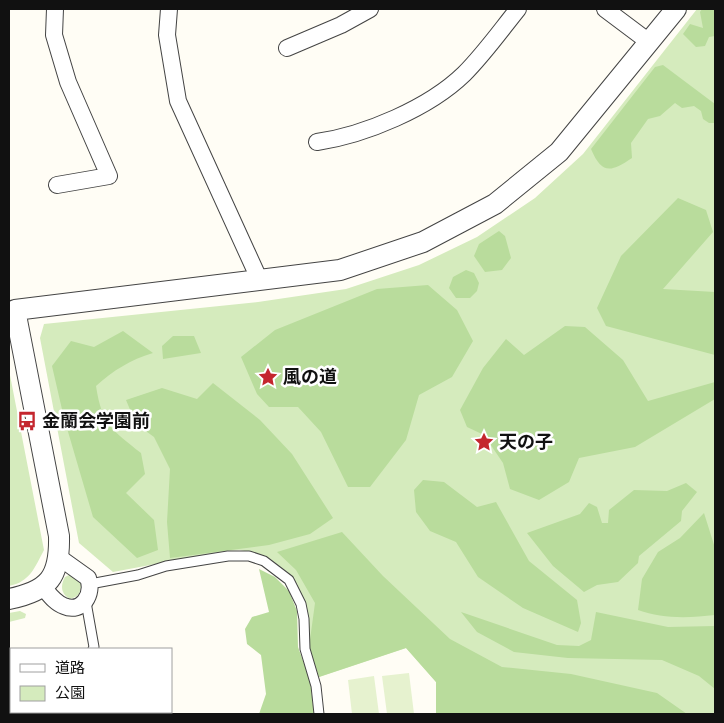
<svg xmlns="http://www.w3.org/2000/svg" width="724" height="723" viewBox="0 0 724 723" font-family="Lora,'Noto Sans JP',serif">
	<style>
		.green { fill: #d5ebbd }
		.forest { fill: #b9dc9c }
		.pitch { fill: #e6f2cf }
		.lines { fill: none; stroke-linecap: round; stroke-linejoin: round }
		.service-casing { stroke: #444; stroke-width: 11 }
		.minor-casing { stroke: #444; stroke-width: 18 }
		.tertiary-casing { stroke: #444; stroke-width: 22 }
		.service { stroke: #fff; stroke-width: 9 }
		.minor { stroke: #fff; stroke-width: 16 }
		.tertiary { stroke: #fff; stroke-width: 20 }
		.labels { text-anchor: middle; stroke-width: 5; stroke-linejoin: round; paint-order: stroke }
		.poi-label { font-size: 18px; font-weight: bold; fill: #111; stroke: #fff; text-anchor: start }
	</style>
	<rect width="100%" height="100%" fill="#fffdf5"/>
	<path class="green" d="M697,9h18v705h-271l-8,-32 -30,-34 -87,29 -10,-30 -4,-45 -8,-18 -11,-13 -28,-17 -18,-4 -15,1 -112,21 -34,-29 -39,-205 4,-14 214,-22 88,-13 73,-24 58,-28 58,-39 48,-44z
		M9,370l35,180c-9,17 -14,32 -35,36z
		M71,574l10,8c0,10 -1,14 -11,17 -9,-5 -10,-13 -5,-22z
		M20,611l6,3 -1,4 -16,4v-9z"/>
	<path class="forest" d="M702,9h13v27l-6,1 -4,9 -9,1 -13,-13 7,-10 13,4 -3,-16z
		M663,65l52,39v19h-6l-6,-4 -2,-8 -7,-5 -12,2 -7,-5 -15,13 -12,3 -17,24 1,15c-21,14 -30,17 -41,-9l64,-82z
		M678,198l28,12 7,22 -50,57 52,3v63l-109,-29 -9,-18 24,-52z
		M499,231l6,5 6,22 -9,12 -17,2 -11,-16 5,-12z
		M466,270l8,3 5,10 -2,8 -7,7h-14l-7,-10 4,-11z
		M428,285l29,25 16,31 -21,36 -33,18 -13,45 -36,47h-22l-27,-55 -23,-25h-29l-12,-13 -16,-37 34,-27 102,-41z
		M565,326l20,1 38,33 25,41 67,-19v17l-80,48 -56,11 -10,24 -30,18 -29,-11 -7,-26 -19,-28 -17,-8 -7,-17 23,-42 23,-29 18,16z
		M123,331l30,22c-23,7 -39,17 -57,33 6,39 16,44 45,67l4,21 -19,19 28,27 4,30 -21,8 -44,-41 -29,-99 -12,-52 19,-25 23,6z
		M173,336h21l7,17 -38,6 -1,-13z
		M213,383l47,37 32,34 41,64 -23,16 -41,11 -99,13 -3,-36 3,-53 -16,-32 -18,-13 -10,-24 36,-12 35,11z
		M423,480l21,2 33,25 19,-5 33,59 48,39 4,23 -3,9 -55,-24 -45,-31 -22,-35 -26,-11 -14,-19 -2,-22z
		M686,483l11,9 -15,19 -1,10 -42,35 -1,7 -20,19 -21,3 -13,7 -31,-26 -26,-33 53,-19 9,-11 8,4 5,16h6l1,-13 25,-20 33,1z
		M704,513l11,35v67c-26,3 -53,4 -77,-5l4,-31 16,-27 22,-14z
		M342,532l41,44 67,63 52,28 69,7 86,19 30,21h-251v-32l-30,-34 -87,29 -10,-30 6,-44 -19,-33 -19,-18z
		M259,569l16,8 14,14 8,20 1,36 12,33 4,34h-55l7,-20 -5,-39 -14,-11 -2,-15 7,-12 17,-5z
		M461,612l96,33 22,1 12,-6 5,-28 72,15 47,-1v63l-16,-13 -37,-16 -94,-2 -54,-6 -37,-20z"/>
	<path class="pitch" d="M409,673l5,41h-27l-5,-38z
		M374,676l5,38h-27l-4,-34z"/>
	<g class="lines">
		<defs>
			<path id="service" d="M90,584l48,-9 28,-9 62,-10h21l15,5 25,19 12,24 3,15 1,30 11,37 3,28
				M86,602l8,45 -1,2
				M9,710l1,4
				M98,712l1,2
				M115,712l1,2"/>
			<path id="minor" d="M55,9l-1,26 14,47 41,94 -52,9
				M169,9l-2,26 11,66 82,180
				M605,9l44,33
				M287,48l54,-23 29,-16
				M317,142c48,-7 112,-34 147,-68 20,-20 37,-44 54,-65
				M43,587c6,7 12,16 21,19 18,8 30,-12 24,-28l-28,-20"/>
			<path id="tertiary" d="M9,599c40,-8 51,-22 50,-63l-44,-226 325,-40 83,-28 72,-38 64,-52 117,-143"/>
		</defs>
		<use href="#service" class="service-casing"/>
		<use href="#minor" class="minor-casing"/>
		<use href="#tertiary" class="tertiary-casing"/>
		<use href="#service" class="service"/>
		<use href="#minor" class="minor"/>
		<use href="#tertiary" class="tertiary"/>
	</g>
	<defs>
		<symbol id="sight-bare" viewBox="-9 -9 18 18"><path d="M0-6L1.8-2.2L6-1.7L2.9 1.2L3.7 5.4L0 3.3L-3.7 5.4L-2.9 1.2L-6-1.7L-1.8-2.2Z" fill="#c4262e" stroke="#fff" stroke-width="2.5" paint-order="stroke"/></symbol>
		<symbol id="bus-bare" viewBox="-9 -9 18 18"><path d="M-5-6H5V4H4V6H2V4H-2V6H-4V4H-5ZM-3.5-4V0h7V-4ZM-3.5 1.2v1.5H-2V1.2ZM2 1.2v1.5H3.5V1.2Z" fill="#c4262e" stroke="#fff" stroke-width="2.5" paint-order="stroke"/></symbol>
	</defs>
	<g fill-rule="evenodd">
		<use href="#sight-bare" x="254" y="363" width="28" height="28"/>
		<use href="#bus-bare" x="13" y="407" width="28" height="28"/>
		<use href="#sight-bare" x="470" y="428" width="28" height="28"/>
	</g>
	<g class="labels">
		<g class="poi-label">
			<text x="283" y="383">風の道</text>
			<text x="42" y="427">金蘭会学園前</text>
			<text x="499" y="448">天の子</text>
		</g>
	</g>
	<rect width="724" height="723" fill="none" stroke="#111111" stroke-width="20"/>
	<rect x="10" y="648" width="162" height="65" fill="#ffffff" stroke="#a0a0a0"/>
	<rect x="20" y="664" width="25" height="8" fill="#ffffff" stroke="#a0a0a0"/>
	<text x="55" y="673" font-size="15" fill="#111111">道路</text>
	<rect x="20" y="686" width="25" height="15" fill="#d5ebbd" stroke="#a0a0a0"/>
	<text x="55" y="698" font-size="15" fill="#111111">公園</text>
</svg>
